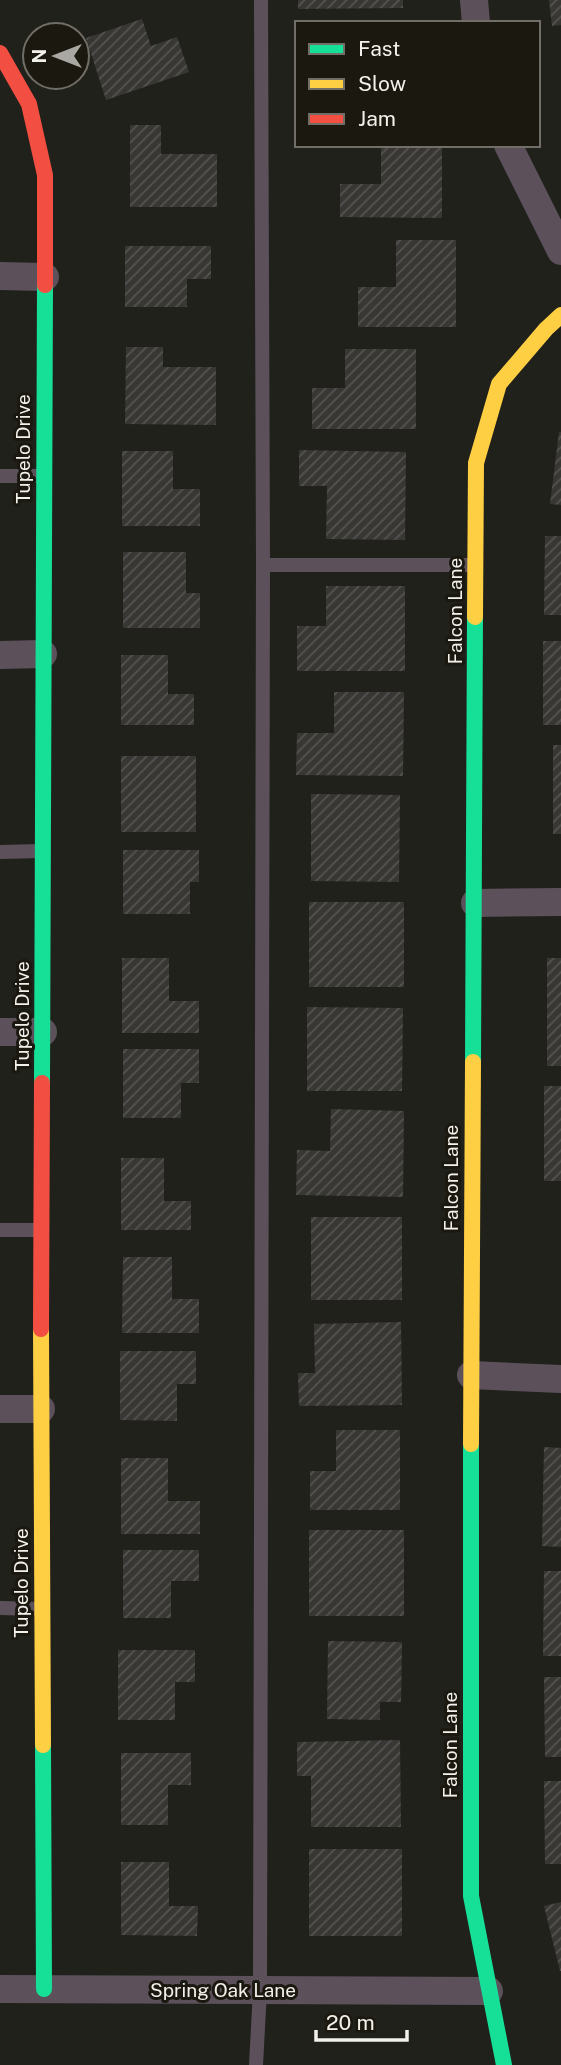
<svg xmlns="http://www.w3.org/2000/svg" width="561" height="2065" viewBox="0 0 561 2065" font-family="'Public Sans',sans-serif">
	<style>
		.building { fill: url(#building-hatch) }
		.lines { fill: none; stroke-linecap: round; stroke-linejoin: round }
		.lane { stroke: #5c515b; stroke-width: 14 }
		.street { stroke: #5c515b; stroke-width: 28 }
		.fast { stroke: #16e098; stroke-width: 16 }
		.slow { stroke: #ffcf43; stroke-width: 16 }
		.jam { stroke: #f24e42; stroke-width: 16 }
		.labels { text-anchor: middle; stroke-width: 6; stroke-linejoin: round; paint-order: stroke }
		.street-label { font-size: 19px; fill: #f2f0ea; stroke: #1b1810 }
	</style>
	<defs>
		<pattern id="building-hatch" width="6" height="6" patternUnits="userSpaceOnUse" patternTransform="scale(1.75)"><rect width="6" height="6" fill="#393734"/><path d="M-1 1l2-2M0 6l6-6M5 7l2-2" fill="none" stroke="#565452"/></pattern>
	</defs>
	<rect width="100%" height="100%" fill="#21211c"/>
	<path class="building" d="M298,0h105v8l-105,1z
		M549,0h12v25l-9,1z
		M142,19l9,27 26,-9 12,35 -83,28 -20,-62z
		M130,125h31v29h56v53h-87z
		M381,145h61v73l-102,-1v-33h41z
		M396,240h60v87h-98v-40h38z
		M125,246h86v33h-24v28h-62z
		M126,347h37v20h53v58l-91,-1z
		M345,349h71v80h-104v-41h33z
		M559,432h2v73l-11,-1z
		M299,450l107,2 -1,88 -79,-1 1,-53h-28z
		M122,451h51v38h27v37h-78z
		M545,536h16v79h-17z
		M123,552h63v41h14v35h-77z
		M326,586h79v85h-108v-45h29z
		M543,641h18v84h-18z
		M121,655h47v39h26v31h-73z
		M334,692h70l-1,84 -107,-1 1,-42h37z
		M553,745h8v89h-8z
		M121,756h75v76h-75z
		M311,794l89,1 -1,87 -88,-1z
		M123,850h76v32h-9v32h-67z
		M309,902h95v85h-95z
		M122,958h47v43h30v32h-77z
		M547,958h14v108h-14z
		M307,1007l96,1 -1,83h-95z
		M123,1049h76v34h-18v35h-58z
		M544,1086h17v95h-17z
		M331,1109l73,2 -1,86 -107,-2 1,-45 33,1z
		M121,1158h43v43h27v29h-70z
		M311,1217h91v83h-91z
		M123,1257h49v42h27v34h-77z
		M401,1322l1,83 -103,1 -1,-33h17l-1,-49z
		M120,1351h76v33h-19v37l-57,-1z
		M336,1430h64v80h-90v-39h26z
		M544,1447l17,1v99l-19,-1z
		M121,1458h47v43h32v33h-79z
		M309,1530h95v86h-95z
		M123,1550h76v31h-28v37h-48z
		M544,1571h17v85h-18z
		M328,1641l74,1 -1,60h-21v18l-53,-1z
		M118,1650h77v32h-20v38h-57z
		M544,1677h17v80h-16z
		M400,1740l1,87h-90v-51h-14v-34z
		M121,1753h70v32h-23v40h-47z
		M544,1781h17v83h-16z
		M309,1849h93v87h-93z
		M121,1862h48v44h29l-1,30 -76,-1z
		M561,1902v69h-1l-16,-65z"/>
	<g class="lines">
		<path class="lane" d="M0,476h42
			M263,565h212
			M0,852l41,-1
			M0,1230h40
			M0,1608l41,1
			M256,2065l4,-75 3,-1425 -2,-565"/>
		<path class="street" d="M474,0l2,23
			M508,145l53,106
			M0,276l45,1
			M0,655l43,-1
			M475,903l86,-1
			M0,1032h43
			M471,1375l90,4
			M0,1409h41
			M0,1989l489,2"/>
		<path class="fast" d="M473,1062l2,-445
			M42,1083l3,-798
			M471,1444v452l33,169
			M43,1745l1,244"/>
		<path class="slow" d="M475,617l1,-154 23,-79 47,-55 15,-14
			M41,1329l2,416
			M471,1444l2,-382"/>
		<path class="jam" d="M0,53l29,51 16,71v110
			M41,1329l1,-246"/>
	</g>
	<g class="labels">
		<g class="street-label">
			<text transform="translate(23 449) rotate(-90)" y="7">Tupelo Drive</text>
			<text transform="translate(455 611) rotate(-90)" y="7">Falcon Lane</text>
			<text transform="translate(22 1016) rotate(-90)" y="7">Tupelo Drive</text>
			<text transform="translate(451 1178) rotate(-90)" y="7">Falcon Lane</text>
			<text transform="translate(21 1583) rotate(-90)" y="7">Tupelo Drive</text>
			<text transform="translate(450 1745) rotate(-90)" y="7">Falcon Lane</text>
			<text x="223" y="1997">Spring Oak Lane</text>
		</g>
	</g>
	<rect x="295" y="21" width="245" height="126" fill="#1b1810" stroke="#716e67" stroke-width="2"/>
	<rect x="309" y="44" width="35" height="10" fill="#16e098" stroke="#716e67" stroke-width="2"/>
	<text x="358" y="56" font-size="21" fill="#f2f0ea">Fast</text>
	<rect x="309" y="79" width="35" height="10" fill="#ffcf43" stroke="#716e67" stroke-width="2"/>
	<text x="358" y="91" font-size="21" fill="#f2f0ea">Slow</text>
	<rect x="309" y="114" width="35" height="10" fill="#f24e42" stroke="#716e67" stroke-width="2"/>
	<text x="358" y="126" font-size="21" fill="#f2f0ea">Jam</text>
	<g transform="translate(56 56) rotate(270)"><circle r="33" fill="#1b1810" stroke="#716e67" stroke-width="2"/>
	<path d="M0-5L12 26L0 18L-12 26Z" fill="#a9a8a2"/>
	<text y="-10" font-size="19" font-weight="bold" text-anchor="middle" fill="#f2f0ea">N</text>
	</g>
	<path d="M316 2030v10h91v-10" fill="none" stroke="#f2f0ea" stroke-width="3.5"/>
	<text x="326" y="2030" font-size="21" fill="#f2f0ea" stroke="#1b1810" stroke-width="5" paint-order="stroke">20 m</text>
</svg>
